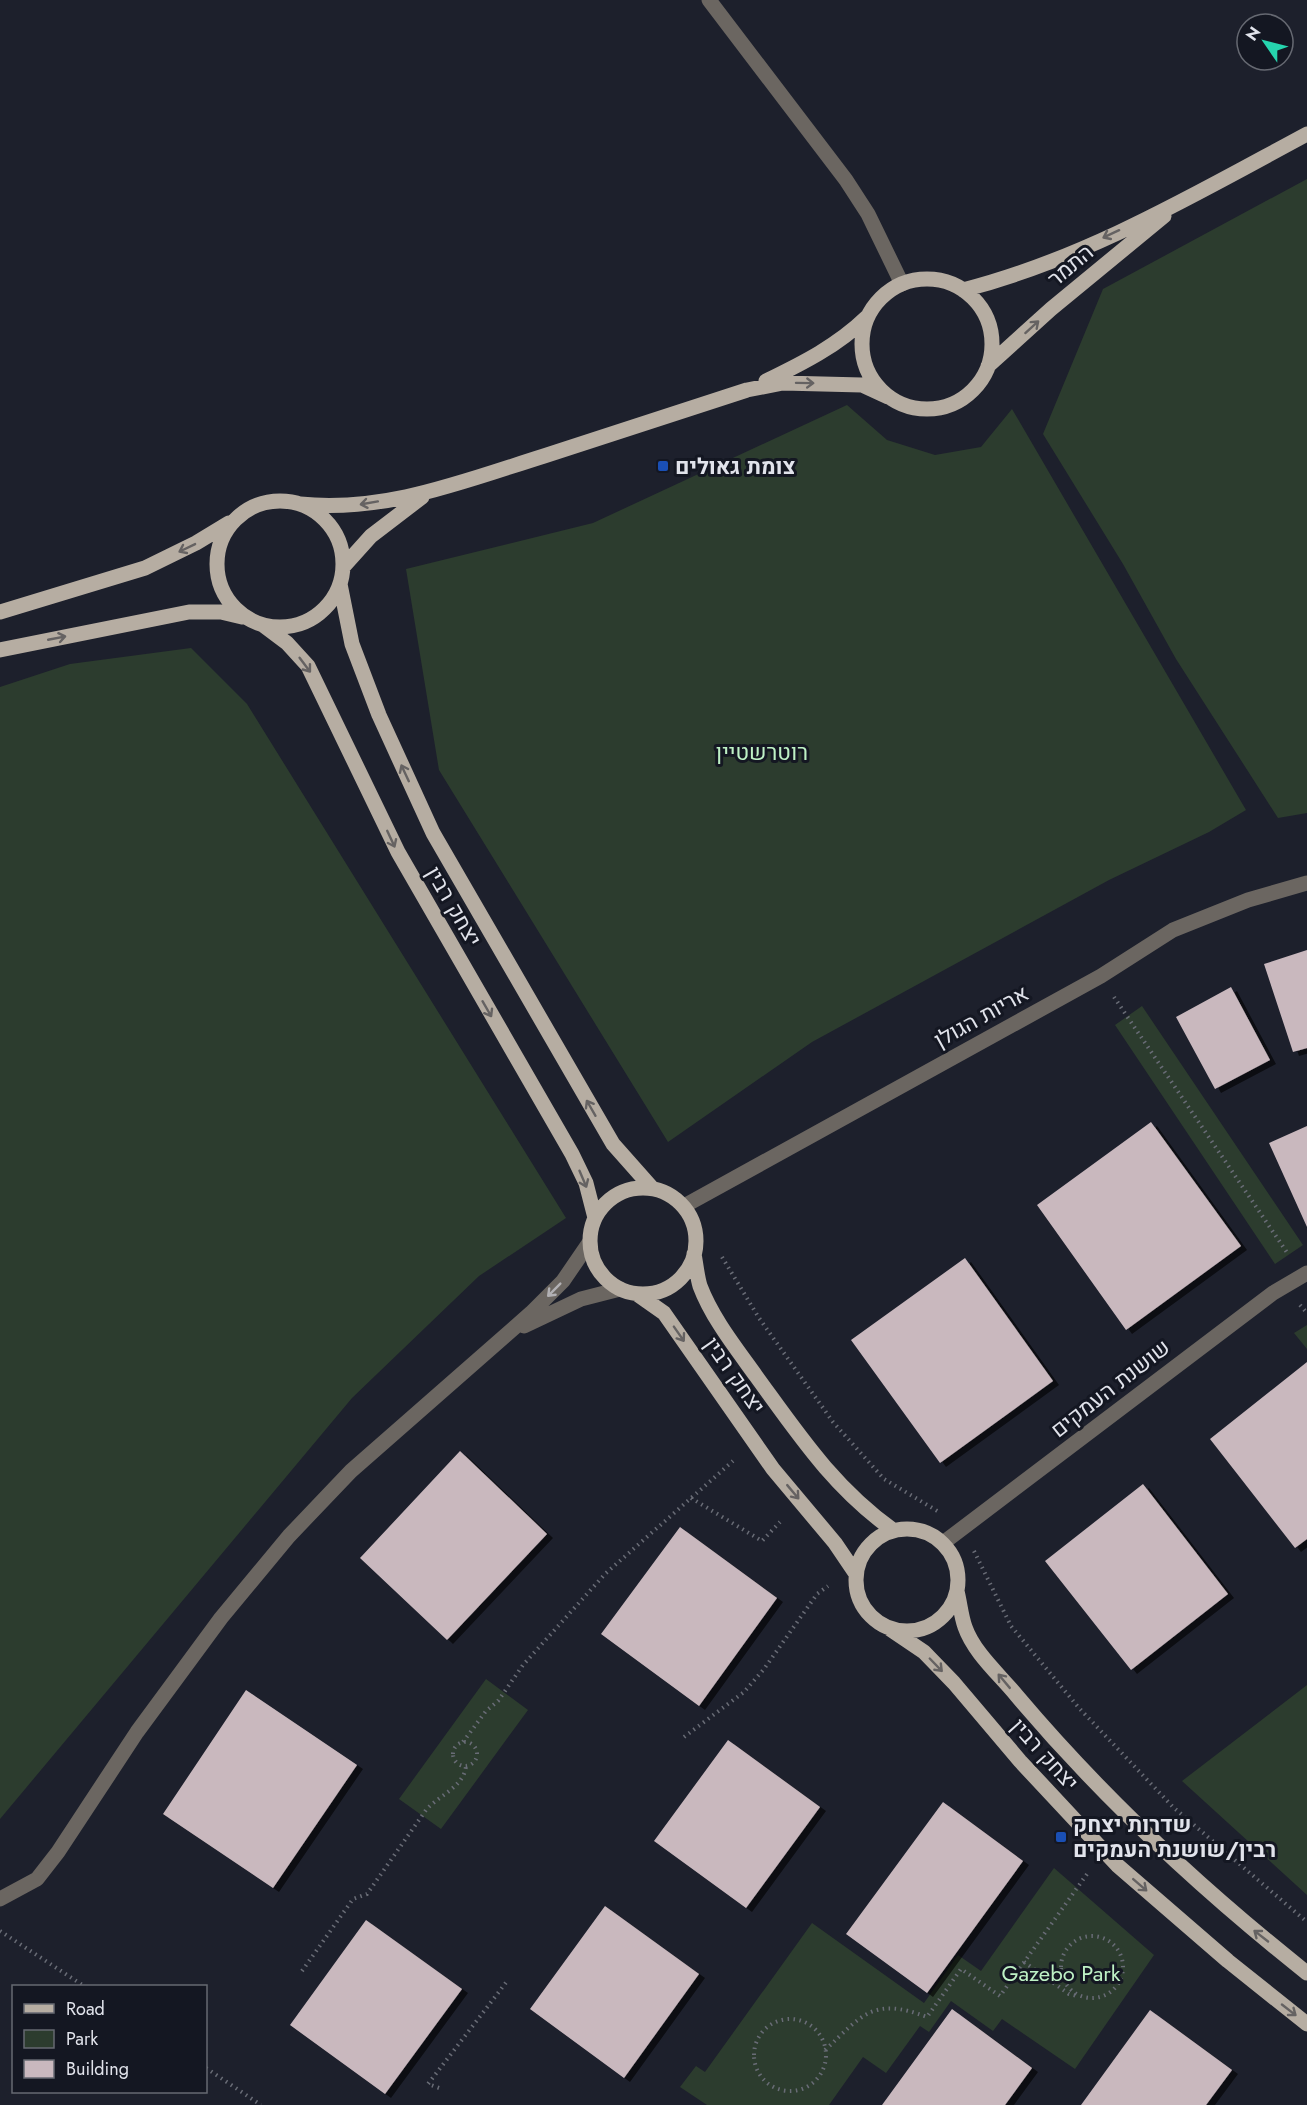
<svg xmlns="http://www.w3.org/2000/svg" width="1307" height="2105" viewBox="0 0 1307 2105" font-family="Jost,Heebo,sans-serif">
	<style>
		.green { fill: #2c3c2e }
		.building { fill: #c9b8be; filter: url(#shadow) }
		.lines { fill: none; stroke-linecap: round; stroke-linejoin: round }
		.path { stroke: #696c76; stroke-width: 4; stroke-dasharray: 1.5 4.5; stroke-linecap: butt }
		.minor { stroke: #6b6661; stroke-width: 15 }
		.major { stroke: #b6ada2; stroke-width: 15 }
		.oneway { stroke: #656262 }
		.oneway2 { stroke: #b2b1b4 }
		.transit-dot { fill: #1a4fb4; stroke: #141722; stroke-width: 2 }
		.labels { text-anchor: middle; stroke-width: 6; stroke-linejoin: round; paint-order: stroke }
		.street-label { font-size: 22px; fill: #e1e3eb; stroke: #141722 }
		.poi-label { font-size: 22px; font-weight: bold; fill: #e1e3eb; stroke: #141722; text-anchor: start }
		.park-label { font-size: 22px; fill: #bef1c5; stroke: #141722 }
	</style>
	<defs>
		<filter id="shadow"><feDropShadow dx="6" dy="4" stdDeviation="0" flood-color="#0009"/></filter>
	</defs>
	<rect width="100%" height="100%" fill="#1d202c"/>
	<path class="green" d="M1307,179v634l-29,5 -102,-159 -53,-95 -80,-130 60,-145z
		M847,405l40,35 48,15 46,-8 31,-38 234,401 -37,22 -100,48 -297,162 -144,100 -229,-372 -33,-201 187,-46z
		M191,648l56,56 319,514 -87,58 -127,122 -352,421v-1132l70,-23z
		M1142,1006l161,239 -28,19 -160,-239z
		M1307,1325v24l-13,-16z
		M486,1679l42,31 -87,119 -42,-30z
		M1307,1685v210l-125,-114z
		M1054,1868l100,87 -79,114 -73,-50 -9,12 -42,-30 -22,31 -9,-6 -34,47 -23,-16 -34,48h-122l-27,-18 16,-21 9,6 107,-149 112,80 34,-48 23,16z"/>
	<path class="building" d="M1307,950v98l-14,4 -29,-88z
		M1231,987l39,73 -55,29 -39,-72z
		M1151,1122l90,124 -115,84 -89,-125z
		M1307,1126v101l-38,-84z
		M965,1258l88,123 -113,82 -89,-123z
		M1307,1362v177l-12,9 -85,-109z
		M460,1451l87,83 -100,106 -87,-82z
		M1143,1484l85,110 -97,76 -86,-109z
		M680,1527l97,71 -78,108 -98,-72z
		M246,1690l111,75 -84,123 -110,-74z
		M728,1740l92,67 -74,101 -92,-67z
		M943,1802l80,59 -96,132 -81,-59z
		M605,1906l94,68 -75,104 -94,-69z
		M366,1920l96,69 -77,105 -95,-69z
		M952,2009l80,59 -27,37h-123z
		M1150,2010l82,60 -26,35h-125z"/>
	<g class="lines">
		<path class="path" d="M1114,997l174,257
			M722,1257l37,61 74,104 51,57 55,33
			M1300,1305l7,8
			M691,1498l71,43 18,-19
			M974,1551l37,75 68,82 94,99 134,115
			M684,1737l60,-45 20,-23 53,-75 11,-8
			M453 1754a12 12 0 1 1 24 0a12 12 0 1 1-24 0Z
			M463,1742l23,-31 12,-10 25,-36 82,-91 128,-113
			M0,1931l84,55
			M1061 1967a31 31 0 1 1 62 0a31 31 0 1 1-62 0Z
			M1024,1962l45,32 8,2
			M302,1971l51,-72 14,-5 59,-84c13,-15 38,-23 40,-44
			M754 2055a36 36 0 1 1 72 0a36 36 0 1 1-72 0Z
			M825,2050c37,-34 47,-54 102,-33l34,-48 39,27 87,-122
			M206,2068l55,37
			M439,2088l-11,-4 80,-104"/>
		<path class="minor" d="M709,0l137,180 22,34 34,70
			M684,1206l417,-230 72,-46 75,-30 59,-17
			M524,1326l57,-27 39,-10
			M943,1543l330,-250 34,-20
			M0,1899l37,-20 21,-27 79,-120 84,-114 68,-82 62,-65 180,-158 32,-32 26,-38"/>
		<path class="major" d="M862 344a65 65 0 1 1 130 0a65 65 0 1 1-130 0Z
			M963,290c122,-31 234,-97 344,-156
			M988,366l63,-57 113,-93
			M766,381c37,-18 71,-35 101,-64
			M217 564a63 63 0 1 1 126 0a63 63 0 1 1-126 0Z
			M300,504c85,9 164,-23 244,-48 67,-22 135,-44 203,-66l36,-7 79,2 26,12
			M344,566l27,-30 51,-39
			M340,584l12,60 27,71 54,118 180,311 39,44
			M0,612l145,-44 51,-25 33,-20
			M263,625l24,18 21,23 90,186 174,302 14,29 9,35
			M0,650l189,-38h32l21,5
			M590 1241a53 53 0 1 1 106 0a53 53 0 1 1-106 0Z
			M694,1254c2,10 3,22 6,32 12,32 36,62 56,90 43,59 77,111 137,154
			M637,1294l27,19 109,156 62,74 21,31
			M856 1580a51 51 0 1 1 102 0a51 51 0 1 1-102 0Z
			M957,1591c3,12 4,25 8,36 9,26 35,48 52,69 87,103 184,193 290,277
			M890,1629l34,23 30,31 66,78 97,104 111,96 79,63"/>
	</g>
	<defs><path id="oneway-shaft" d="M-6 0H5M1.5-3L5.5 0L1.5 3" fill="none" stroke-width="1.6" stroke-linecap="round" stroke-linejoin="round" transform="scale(1.5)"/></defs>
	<g class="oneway">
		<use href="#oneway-shaft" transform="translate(1111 234) rotate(155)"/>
		<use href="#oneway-shaft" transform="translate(1032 327) rotate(-42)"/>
		<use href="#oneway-shaft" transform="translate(805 383) rotate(1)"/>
		<use href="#oneway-shaft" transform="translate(369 503) rotate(170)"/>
		<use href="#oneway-shaft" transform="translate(187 548) rotate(154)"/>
		<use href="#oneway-shaft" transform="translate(57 638) rotate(-11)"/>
		<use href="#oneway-shaft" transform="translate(305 665) rotate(53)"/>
		<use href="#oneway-shaft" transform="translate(405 773) rotate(-115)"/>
		<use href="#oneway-shaft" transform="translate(391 839) rotate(65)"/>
		<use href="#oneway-shaft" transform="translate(487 1009) rotate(60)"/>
		<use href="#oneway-shaft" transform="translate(591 1108) rotate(-120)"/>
		<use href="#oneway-shaft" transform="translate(583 1179) rotate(67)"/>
		<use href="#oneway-shaft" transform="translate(679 1334) rotate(55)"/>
		<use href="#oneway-shaft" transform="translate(793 1492) rotate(50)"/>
		<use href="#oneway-shaft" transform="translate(936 1665) rotate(46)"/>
		<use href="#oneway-shaft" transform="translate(1004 1681) rotate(-130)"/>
		<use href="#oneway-shaft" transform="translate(1140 1885) rotate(41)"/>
		<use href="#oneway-shaft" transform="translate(1261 1936) rotate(-142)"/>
		<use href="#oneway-shaft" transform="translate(1289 2010) rotate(38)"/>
	</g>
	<use class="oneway2" href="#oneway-shaft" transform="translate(554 1290) rotate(135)"/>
	<g class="transit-dot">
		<rect x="657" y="460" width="12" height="12" rx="3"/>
		<rect x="1055" y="1831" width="12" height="12" rx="3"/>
	</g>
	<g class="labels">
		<g class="street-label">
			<text transform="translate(1070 265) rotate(-40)" y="8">התמר</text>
			<text transform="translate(454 906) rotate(60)" y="8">יצחק רבין</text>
			<text transform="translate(981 1016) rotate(-29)" y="8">אריות הגולן</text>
			<text transform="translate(735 1375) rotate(55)" y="8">יצחק רבין</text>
			<text transform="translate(1110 1388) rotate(-38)" y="8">שושנת העמקים</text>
			<text transform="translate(1045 1754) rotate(48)" y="8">יצחק רבין</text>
		</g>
		<g class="poi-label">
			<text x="675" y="474">צומת גאולים</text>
			<text x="1073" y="1832">שדרות יצחק<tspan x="1073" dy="25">רבין/שושנת העמקים</tspan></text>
		</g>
		<g class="park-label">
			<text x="762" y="760">רוטרשטיין</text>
			<text x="1061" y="1981">Gazebo Park</text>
		</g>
	</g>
	<rect x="12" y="1985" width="195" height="108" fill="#141722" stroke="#666972" stroke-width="1.5"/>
	<rect x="24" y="2004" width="30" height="9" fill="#b6ada2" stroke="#666972" stroke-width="1.5"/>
	<text x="66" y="2015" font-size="18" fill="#e1e3eb">Road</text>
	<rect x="24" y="2030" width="30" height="18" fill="#2c3c2e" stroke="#666972" stroke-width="1.5"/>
	<text x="66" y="2045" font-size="18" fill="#e1e3eb">Park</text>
	<rect x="24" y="2060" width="30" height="18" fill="#c9b8be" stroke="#666972" stroke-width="1.5"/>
	<text x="66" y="2075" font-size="18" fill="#e1e3eb">Building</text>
	<g transform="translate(1265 42) rotate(305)"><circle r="28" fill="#141722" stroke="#666972" stroke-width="1.5"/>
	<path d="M0-4.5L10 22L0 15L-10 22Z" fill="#26d5ae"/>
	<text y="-9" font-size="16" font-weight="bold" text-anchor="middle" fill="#e1e3eb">N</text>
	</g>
</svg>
